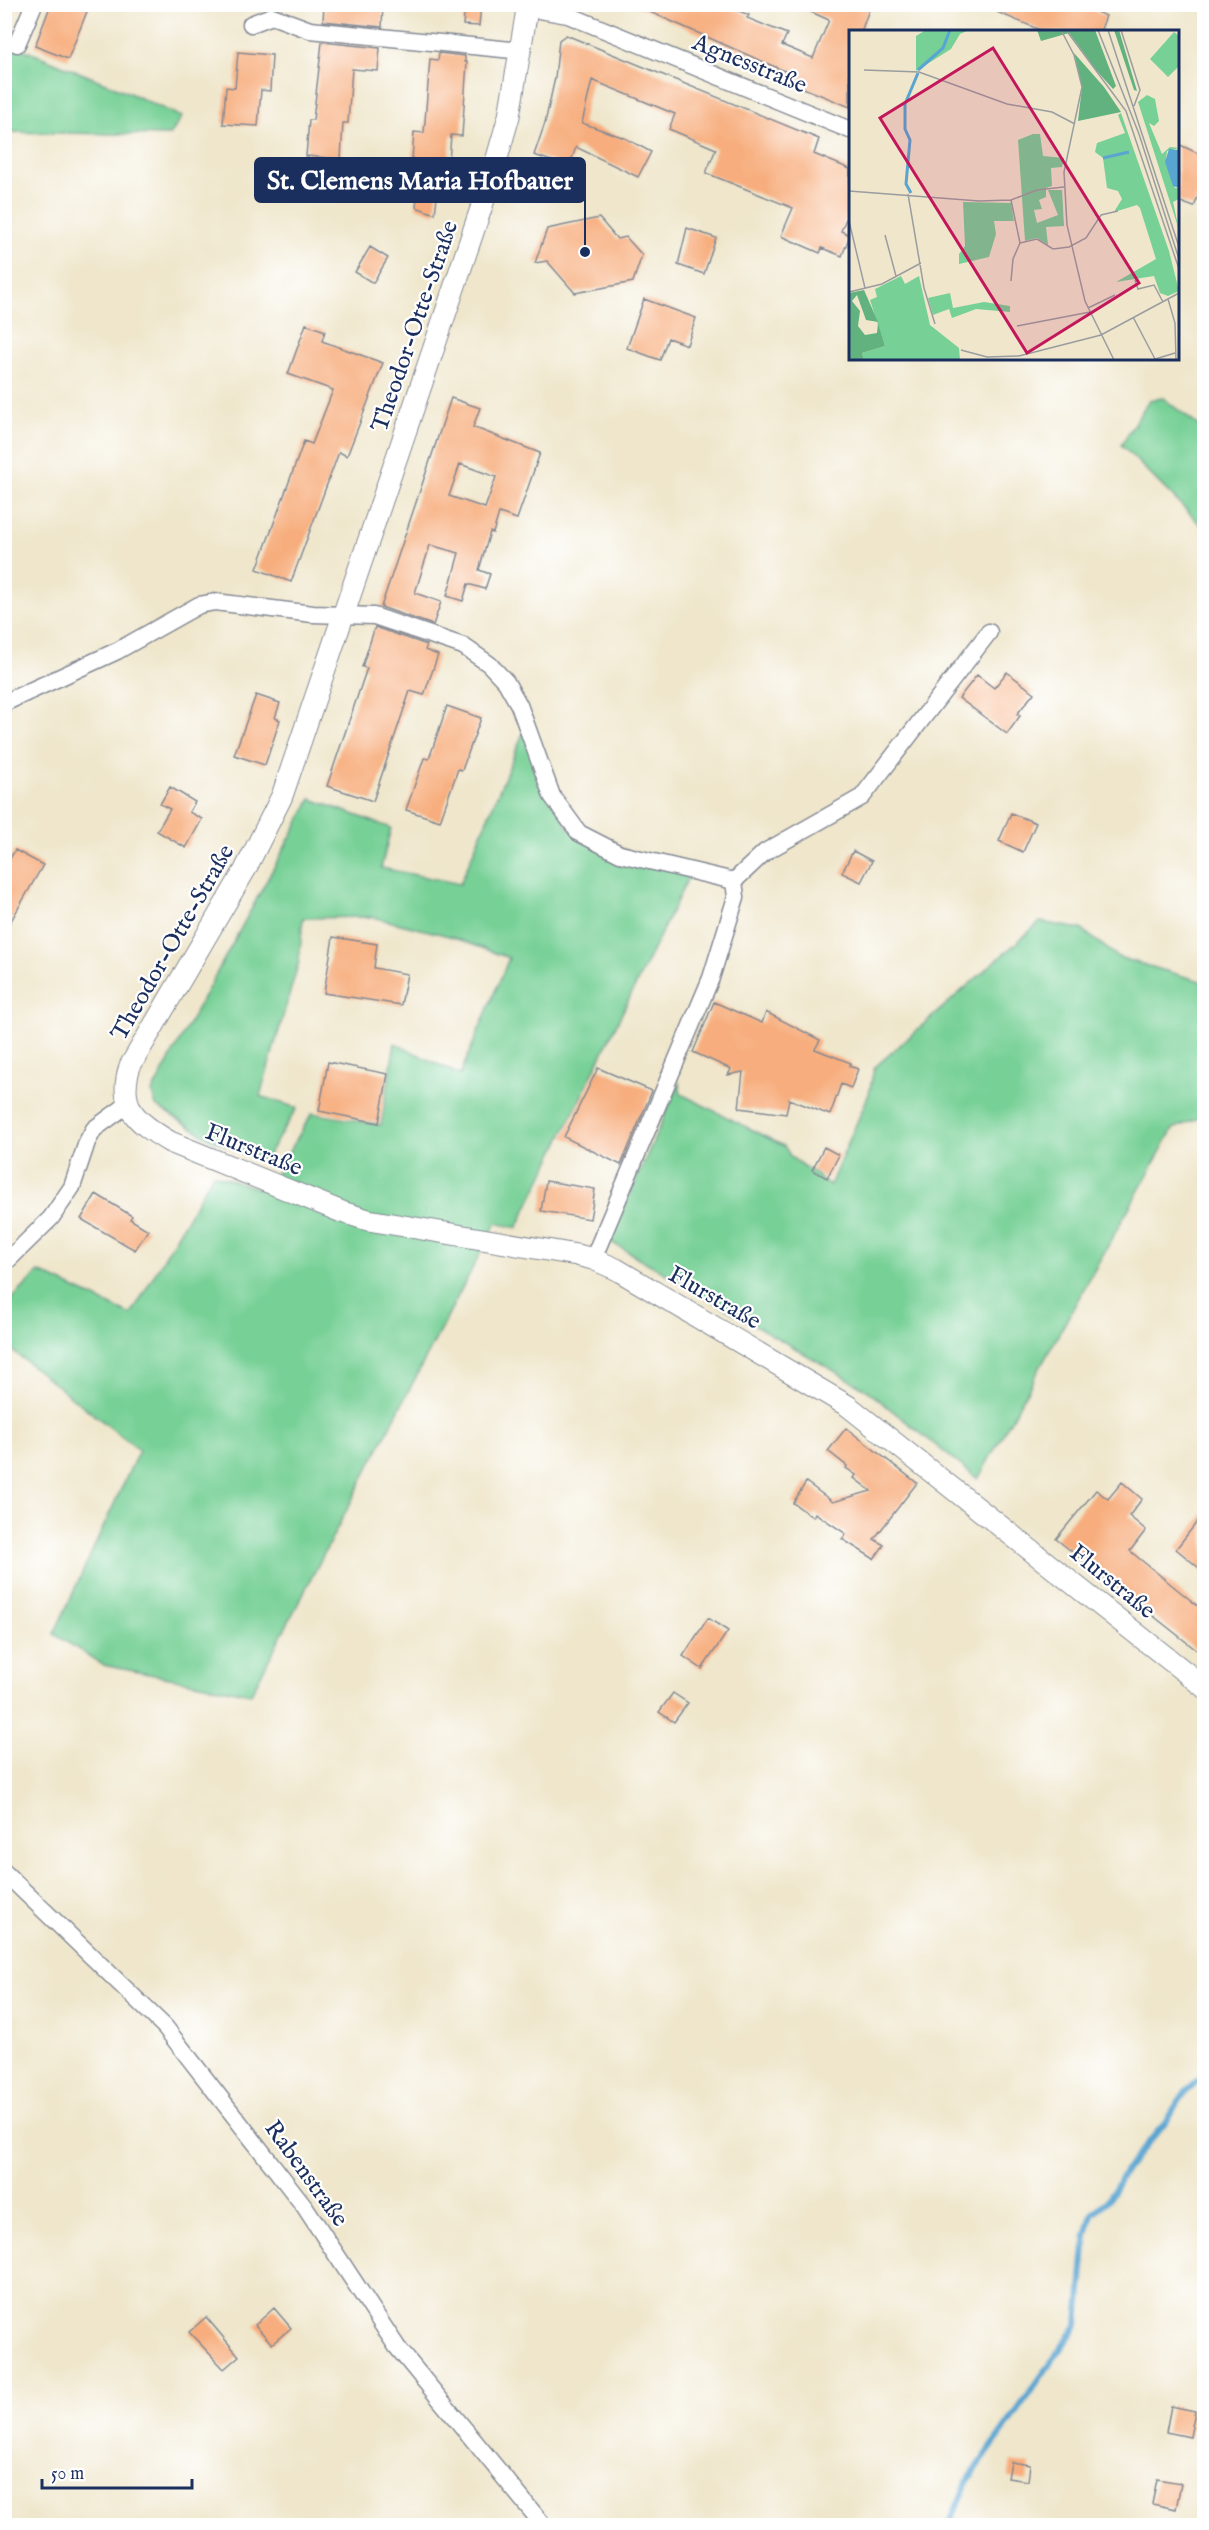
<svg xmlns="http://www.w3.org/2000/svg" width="1209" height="2530" viewBox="0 0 1209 2530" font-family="'IM FELL English',serif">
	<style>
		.green { fill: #77d096; stroke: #49807a; stroke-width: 1.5 }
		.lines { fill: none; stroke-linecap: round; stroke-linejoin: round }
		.stream { stroke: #58a5d1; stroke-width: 6 }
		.building { fill: #f7ad7d; fill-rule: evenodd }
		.minor-casing { stroke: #858a94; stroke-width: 19 }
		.tertiary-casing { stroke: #858a94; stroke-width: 23 }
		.minor { stroke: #fff; stroke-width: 16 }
		.tertiary { stroke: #fff; stroke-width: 21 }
		.labels { text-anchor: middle; stroke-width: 4.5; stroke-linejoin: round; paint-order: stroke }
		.street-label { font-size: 24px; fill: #1b2f5e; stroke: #fff }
		.inset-river { fill: none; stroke: #58a5d1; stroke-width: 3 }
		.inset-road { fill: none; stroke: #9a9d9f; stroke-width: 1.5 }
		.view { fill: #c2185b; fill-opacity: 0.15; stroke: #c2185b; stroke-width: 3 }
		.inset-edge { fill: none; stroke: #1b2f5e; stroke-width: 3 }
		.leader { fill: none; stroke: #1b2f5e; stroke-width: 2 }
		.callout-dot { fill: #1b2f5e; stroke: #fff; stroke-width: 2 }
		.callout { fill: #1b2f5e; stroke: #1b2f5e; stroke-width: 2 }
		.callout-label { font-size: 26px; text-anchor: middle; font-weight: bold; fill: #fff }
	</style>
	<rect width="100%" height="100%" fill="#fff"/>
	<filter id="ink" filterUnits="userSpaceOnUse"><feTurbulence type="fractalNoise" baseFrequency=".0167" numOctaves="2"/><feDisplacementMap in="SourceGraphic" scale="12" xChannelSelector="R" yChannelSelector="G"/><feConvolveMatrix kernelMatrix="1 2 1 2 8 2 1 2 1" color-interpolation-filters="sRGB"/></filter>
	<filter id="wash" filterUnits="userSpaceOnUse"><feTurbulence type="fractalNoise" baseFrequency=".008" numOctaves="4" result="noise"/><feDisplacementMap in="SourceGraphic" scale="24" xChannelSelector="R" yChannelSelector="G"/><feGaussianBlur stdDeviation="1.35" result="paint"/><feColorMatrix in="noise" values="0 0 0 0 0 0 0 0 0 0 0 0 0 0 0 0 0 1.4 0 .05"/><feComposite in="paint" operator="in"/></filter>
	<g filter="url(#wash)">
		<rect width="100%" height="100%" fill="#efe6cb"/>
		<path class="green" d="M5,42l120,49 57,26 -12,18 -165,-3z
			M1163,398l41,32v98l-83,-83 28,-45z
			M524,731l43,96 122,49 -172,352 -21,-5 -245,471 -148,-29 -49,-31 85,-184 -134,-105 -1,-38 35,-35 92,43 82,-141 53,17 46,-78 69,12 14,-82 65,32 49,-117 -60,-22 -77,-19 -69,1 -4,43 -39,135 37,12 -33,53 -55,-23 -53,-32 -4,-14 159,-293 80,29 -10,40 79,16z
			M1040,922l41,7 37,28 86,25v134l-31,13 -195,350 -114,-91 -255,-147 70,-158 2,11 103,52 7,11 39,28 39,-91 5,-26z"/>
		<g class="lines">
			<path class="stream" d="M938,2526l12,-3 17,-41 111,-158 8,-89 6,-21 15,-13 21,-34 35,-42 23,-34 18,-16"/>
		</g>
		<g id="blocks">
			<path class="building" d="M51,4h39l-22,55 -33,-13z
				M324,4h59l-1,23 -59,-6z
				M465,4h16l-2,22 -16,-1z
				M632,4h90l27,11 -2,3 40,16 -5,11 31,13 16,-38 -36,-16h78l-10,28h-11v75l-64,-26 3,-8z
				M1097,4l-3,7 12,5 -6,16h-55l-65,-27z
				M566,35l253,104 -5,15 36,15v40l-9,22 9,4 -8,21 -20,-8 -2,5 -39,-17 12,-28 -87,-35 10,-24 -47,-20 6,-15 -83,-34 -10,43 43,15 26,14 -13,25 -62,-30 -7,20 -35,-12 11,-32 10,-45 4,-38z
				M322,42l58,6 -2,23 -26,-2 -4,54h-5l-2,36 -35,-3 3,-36h4z
				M238,52l34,3 -2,36 -9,-1 -3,36 -35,-2 3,-37 9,1z
				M439,53l26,3v6h2l-5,74 -11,-1 -4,55 -9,-1 -3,25 -19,-7 2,-19 -8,-1 4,-55 10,1 6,-74 8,1z
				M1178,144l26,12v25l-10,26 -16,-6z
				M599,218l18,21 9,-2 16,18 -9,27 -58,11 -28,-32 -12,2 12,-34z
				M687,228l29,10 -12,36 -26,-9z
				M370,247l18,11 -15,25 -18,-11z
				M644,299l52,19 -9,27 -19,-7 -8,22 -33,-12z
				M306,324l19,7 -3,10 61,22 -36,93 -8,-4 -48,130 -34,-13 47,-128 8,3 21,-54 -45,-16z
				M451,398l29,10 -7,19 67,26 -23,66 -18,-6 -6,20 -3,-1 -11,38 11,4 -5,15 -17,-5 -5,17 -16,-5 12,-43 -29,-8 -15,48 26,9 -8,23 -52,-18zM460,464l36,13 -11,31 -36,-12z
				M375,627l52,18 -2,5 13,5 -14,40 -14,-4 -37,110 -46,-15 40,-118 -5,-1z
				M1007,672l27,21 -17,21 3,2 -13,18 -48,-36 18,-23 17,13z
				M256,695l24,8 -5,15 5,2 -15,45 -31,-10z
				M447,706l34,12 -19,52 -4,-1 -18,52 -34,-11 18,-52 5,1z
				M170,787l25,15 -6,10 13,7 -16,29 -29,-17 13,-22 -10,-5z
				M1011,813l25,10 -13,29 -24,-11z
				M15,850l28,15 -39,68v-75l5,2z
				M853,851l19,10 -11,21 -19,-9z
				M333,937l44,7 -3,24 33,6 -6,31 -77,-12z
				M714,1002l48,21 4,-11 54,28 -5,9 36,14 -2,3 9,3 -7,19 -10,-4 -11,31 -41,-16 -3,15 -47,-6 4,-36 -15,3 3,-6 -38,-17z
				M328,1062l60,12 -9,49 -60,-12z
				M598,1068l54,23 -31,74 -57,-28z
				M824,1147l15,8 -12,23 -15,-8z
				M546,1181l49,8 -5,30 -49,-8z
				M96,1194l36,22 -2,3 18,11 -13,20 -54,-31z
				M846,1428l71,55 -43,56 10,6 -10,14 -32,-20 4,-5 -31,-21 -2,4 -20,-14 13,-21 27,20 38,-11 -17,-13 2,-3 -10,-7 1,-2 -19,-15z
				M1122,1482l20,17 -13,17 17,14 -16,21 74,60v45l-148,-117 40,-49 12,9z
				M1204,1513v59l-28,-23z
				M708,1618l20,13 -26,38 -19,-13z
				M673,1693l15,10 -14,19 -15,-10z
				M274,2308l17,20 -19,16 -17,-19z
				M206,2317l33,39 -15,13 -35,-37z
				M1171,2406l24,5 -5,26 -24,-5z
				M1011,2462l19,3 -2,16 -20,-3z
				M1157,2479l24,4 -5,26 -24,-5z"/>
		</g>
	</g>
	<g filter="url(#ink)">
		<use href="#blocks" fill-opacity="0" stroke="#858a94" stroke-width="1.5"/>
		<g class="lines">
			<defs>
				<path id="minor" d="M528,8l40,7 282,115
					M251,24l21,-8 38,14 212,21
					M17,44l17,-40
					M4,703l113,-52 82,-46 16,-3 98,12 61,2 89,30 26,18 17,18 13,23 33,91 27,37 41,21 114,27
					M593,1259l118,-281 25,-81 -2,-16 31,-29 97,-55 127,-165
					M4,1264l47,-46 21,-31 15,-45 7,-13 33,-24
					M4,1872l161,155 140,180 92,140 147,179"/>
				<path id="tertiary" d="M528,4l-19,112 -18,63 -209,617 -37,74 -115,196c-13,41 6,56 40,76l172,70 26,8 209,35 16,4 23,10 232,137 356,281"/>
			</defs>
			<use href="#minor" class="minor-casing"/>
			<use href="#tertiary" class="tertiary-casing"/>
			<use href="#minor" class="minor"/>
			<use href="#tertiary" class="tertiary"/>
		</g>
	</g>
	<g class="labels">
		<g class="street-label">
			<text transform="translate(750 63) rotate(22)" y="8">Agnesstraße</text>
			<text transform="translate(414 326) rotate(-71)" y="8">Theodor-Otte-Straße</text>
			<text transform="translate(172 942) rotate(-60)" y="8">Theodor-Otte-Straße</text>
			<text transform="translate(254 1149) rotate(22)" y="8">Flurstraße</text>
			<text transform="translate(715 1297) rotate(30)" y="8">Flurstraße</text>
			<text transform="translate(1113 1581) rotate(39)" y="8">Flurstraße</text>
			<text transform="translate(307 2173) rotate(54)" y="8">Rabenstraße</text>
		</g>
	</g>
	<g transform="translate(849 30)">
		<rect width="330" height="330" fill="#efe6cb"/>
		<path d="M77,0h43l-9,4 -9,15 -35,22v-35zM325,2l5,4v30l-11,11 -18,-18zM298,65l8,4 4,22 -5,5 -5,-3 13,31 8,-7 9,1 -12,3 -1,8 9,29h4v11l-6,3 6,28 -41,-128zM272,83l48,138 10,40 -11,5 -8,-3 -6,-17 -38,6 40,-23 -16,-51 -3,-3 -23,7 8,-13 -4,-8 -11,-3 -4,-30 -8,-6 2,-9 28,-10 -7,-18zM184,104h7l3,22 21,2 -2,9 -11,1 1,18 -6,2v9l-7,3 3,9 -8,1 3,13 21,-8 -10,-25h14l2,36 -18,1 2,18 -11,-7 -12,3 -7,-101zM114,172l48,1 3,18h-20l2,13 -7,23 -30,7v-10l6,-8zM52,246l4,8 14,-8 11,49 29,23 1,12h-96l-2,-7 23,-7 -15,-46 7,-3 -2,-8zM101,263l3,15 31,-6 26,4v6l-34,-3 -24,9 -3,-9 -16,6 -5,-17z" fill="#77d096"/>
		<path d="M188,0h58l21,56 -3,3 -17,-19 -27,-37 -28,8zM265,0h5l18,61 -3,-1zM225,23l30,34 17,25 -43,9 4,-34zM15,260l14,32 -12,-2 -9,-25 -5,6 8,10 -2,15 7,9 12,-2 1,-10 7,23 -23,7 2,7h-15v-67z" fill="#61b27f"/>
		<path d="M320,119l10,1v38l-6,-2 -8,-24z" fill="#58a5d1"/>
		<path class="inset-river" d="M69,40l25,-22 7,-18M254,128l26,-6M62,163l-5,-9 4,-44 -5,-11v-25l13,-31"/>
		<path class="inset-road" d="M212,0l13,25 8,32 -18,85 3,53 18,76 29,59M217,0l60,81 53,158M249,0l41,104 40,125M259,0l71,217M272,0l19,60 -6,16M15,40l55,2 88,32 45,8 23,12M0,161l130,10 32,-1 26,-10 27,-3M59,164l16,94 11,36M0,191l16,67M36,205l11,41M171,213l17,-4 16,10 16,-2 17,-9 15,-23 17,-4M286,250l3,9 16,-4 9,17M162,251l2,-22 7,-16 -9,-43M0,262l33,-8 39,-21M319,269l7,24 1,37M239,278l27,-13M284,287l22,42M168,296l73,-14M112,320l26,7 32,-1 82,-21 78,-42M303,330l23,-7"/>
		<path class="view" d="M144,18l146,235 -112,70 -147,-235z"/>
		<rect width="330" height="330" class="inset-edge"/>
	</g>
	<path class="leader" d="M585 252L585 180"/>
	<circle class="callout-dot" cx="585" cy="252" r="6"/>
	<rect class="callout" x="255" y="158" width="330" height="44" rx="6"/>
	<g class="callout-label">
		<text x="420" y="189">St. Clemens Maria Hofbauer</text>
	</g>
	<rect width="1209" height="2530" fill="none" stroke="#fff" stroke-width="24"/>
	<path d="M42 2479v9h150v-9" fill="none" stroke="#1b2f5e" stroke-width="3"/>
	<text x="51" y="2479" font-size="18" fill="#1b2f5e" stroke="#ffffff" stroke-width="4.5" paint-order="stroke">50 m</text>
</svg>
